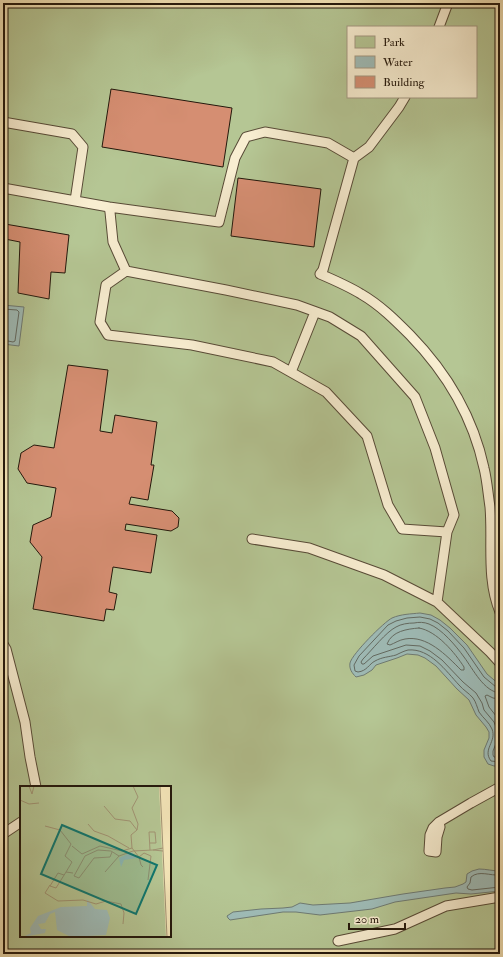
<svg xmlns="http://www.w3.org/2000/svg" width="503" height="957" viewBox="0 0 503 957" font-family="'IM FELL Double Pica',serif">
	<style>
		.green { fill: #b5c694; stroke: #6c6f50; fill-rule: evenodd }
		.water { fill: #9fbdb9; stroke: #6e7b74 }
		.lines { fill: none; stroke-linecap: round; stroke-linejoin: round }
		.shore { stroke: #626a62; stroke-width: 1 }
		.building { fill: #d58e72; stroke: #24180c }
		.lane-casing { stroke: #584b37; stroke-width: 11 }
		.lane { stroke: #f8eed1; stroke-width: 9 }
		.inset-road { fill: none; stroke: #a19373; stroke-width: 1 }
		.view { fill: #0f766e; fill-opacity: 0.15; stroke: #0f766e; stroke-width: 2 }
		.inset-edge { fill: none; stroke: #24180c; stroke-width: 2 }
	</style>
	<rect width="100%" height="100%" fill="#f4e5b8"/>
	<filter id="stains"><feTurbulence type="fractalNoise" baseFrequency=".005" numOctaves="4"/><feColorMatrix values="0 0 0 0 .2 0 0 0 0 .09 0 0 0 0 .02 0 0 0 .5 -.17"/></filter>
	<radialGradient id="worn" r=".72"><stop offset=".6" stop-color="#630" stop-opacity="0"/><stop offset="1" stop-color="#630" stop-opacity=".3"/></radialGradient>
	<path class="green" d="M3,3h497v951h-497zM348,27h128v70h-128zM21,787h149v149h-149z"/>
	<path class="water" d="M3,305l21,2 -5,39 -16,-2z
		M420,613l11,2 9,5 10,8 17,17 20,29 13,11v80l-1,1h-5l-6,-2 -4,-7v-7l5,-12v-6l-3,-5 -10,-12 -7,-15 -12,-11 -21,-23 -11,-8 -7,-3 -11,-1 -10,4 -21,7 -4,5 -8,5 -8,2c-4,-4 -7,-8 -6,-14 2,-9 34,-41 42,-45 9,-4 19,-4 28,-5z
		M479,869c7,0 14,2 21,2v20l-29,3 -15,-1 -61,9 -23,7 -52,6 -24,-3h-13l-53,8 -2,-2 -1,-2 6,-4 28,-3 22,-1 9,-1 8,-4 13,2 37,-2 53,-9 42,-6 10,-1 8,-3 3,-2 1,-8 5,-3z"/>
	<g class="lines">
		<path class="shore" d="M3,309l14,1 2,2 -4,29 -2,1 -10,-2
			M419,628c18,3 36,25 45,39v3h-3c-15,-15 -34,-35 -56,-31 -6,1 -10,4 -15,6l-3,-1c5,-13 20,-15 32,-16z
			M500,688l-4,-1 -12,-10 -20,-29 -16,-17 -10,-8 -8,-4 -10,-2 -13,1 -11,3 -8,4 -29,31 -5,9 1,6 3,1c9,-1 11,-8 17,-11 7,-4 14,-4 21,-6 4,-2 8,-4 12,-5 22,-2 38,21 51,35 4,5 10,8 14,13 3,4 4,9 6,14 4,6 10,10 13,17 5,13 -10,20 -1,32l9,1
			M500,693c-16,-1 -27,-24 -36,-36 -8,-11 -22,-28 -35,-33 -5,-2 -10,-2 -15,-1 -6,0 -13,1 -18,4 -10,5 -24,23 -33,32l-2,3 1,2h2l9,-8 33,-11 14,1 10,5 12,9 21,22 13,11 6,10 2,7 10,12 4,10 -1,9 -4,10v4l1,2h6
			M500,699l-7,-1 -6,-3 -2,1 4,11 11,14
			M500,875c-10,1 -21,-5 -29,2l-1,6 -3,4 1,2 4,1 28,-3"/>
	</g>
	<path class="building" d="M111,89l121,19 -9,59 -121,-20z
		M238,178l83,11 -7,58 -83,-11z
		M5,224l64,11 -4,38 -14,-1 -2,27 -31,-6 2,-51 -15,-3z
		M68,365l40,5 -8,61 12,2 3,-18 42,7 -6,43h3l-6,35 -17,-3 -2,7 43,7 7,7 -1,9 -7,4 -45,-7 -1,6 32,5 -6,38 -38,-6 -4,25 8,2 -3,16 -8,-1 -2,12 -71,-12 9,-52 -12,-15 3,-17 18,-8 5,-29 -29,-5 -9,-14 3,-16 13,-8 20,3z"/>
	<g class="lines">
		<defs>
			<path id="lane" d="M439,27l9,-24
				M3,122l69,12 11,13 -8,54
				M354,158l-31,112 -3,4c14,6 28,12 41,20 19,11 34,26 49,41 36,37 63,82 74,133 3,12 4,26 6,39 3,34 -4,72 10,105
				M3,188l106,19 1,5 3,30 13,29
				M109,207l110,15 16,-64 11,-21 19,-5 63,11 26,15 15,-11 30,-40 6,-10
				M291,372l24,-60
				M447,532l-45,-3 -14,-24 -21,-69 -41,-44 -53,-30 -81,-17 -84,-10 -8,-13 6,-37 20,-14 100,19 71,15 33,12 31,19 54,61 20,51 19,67 -7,17 -10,70 53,50 10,11
				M252,539l57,9 75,27 53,27
				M3,644l3,5 19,73 5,35 6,30
				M439,822l1,5 -3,10 -1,15 -7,-1 1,-16 3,-7 6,-6 32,-19 29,-16
				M3,834l18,-12
				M338,941l57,-12 51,-23 54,-9"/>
		</defs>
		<use href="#lane" class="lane-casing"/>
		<use href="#lane" class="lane"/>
	</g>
	<g transform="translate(20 786)">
		<rect width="151" height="151" fill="#f4e5b8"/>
		<path d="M0,0h139l7,151h-146z" fill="#b5c694"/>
		<path d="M112,66l5,6 -13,2 -3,7 -2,-9zM67,113l8,10 12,1 3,8 -4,17 -35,2 -14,-7 -2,-18 -5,2 -5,9 -7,1 3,5h5l-1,4 -22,4 8,-4 -1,-5 8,-12 23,-9 26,-1z" fill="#9fbdb9"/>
		<path class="inset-road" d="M9,0l3,8 2,-8M140,0l7,151M0,14l9,4 10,-1M84,20l11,13 15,2 7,9M68,38l6,7 14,5 21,12M25,40l15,4 11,14 -6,12 7,6 -6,10M130,57h6l-1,-11h-6l1,18M52,60l10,8 18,-8 22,5 10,-3 7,9 2,8 2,2 -2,-2M112,62l-1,-13 6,-5 1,-6 -6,-16 6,-11 -5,-11M143,62l-10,2 10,1M92,66l-2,5 -16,1 -15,20 -5,-2 11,-20 13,-6 13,1 8,5 14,-5 20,-1M119,71l5,-4 7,3 -3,24M85,86l14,-16M44,89l-6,-2 -8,13 6,2 10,-16 7,1M30,99l-5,8 13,8 25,-1 13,4 10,-3 15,3 3,9 -1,11"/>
		<path class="view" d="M42,39l95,40 -21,49 -95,-40z"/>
		<rect width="151" height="151" class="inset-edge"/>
	</g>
	<rect width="503" height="957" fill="none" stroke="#f4e5b8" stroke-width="16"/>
	<rect x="4" y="4" width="495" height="949" fill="none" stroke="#24180c" stroke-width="2"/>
	<rect x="8" y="8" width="487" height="941" fill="none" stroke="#24180c"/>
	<rect x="347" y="26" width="130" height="72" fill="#f8eed1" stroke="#a39882"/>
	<rect x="355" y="36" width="20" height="12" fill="#b5c694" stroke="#a39882"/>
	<text x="383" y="46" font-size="12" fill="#24180c">Park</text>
	<rect x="355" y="56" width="20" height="12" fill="#9fbdb9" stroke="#a39882"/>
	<text x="383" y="66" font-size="12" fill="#24180c">Water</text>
	<rect x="355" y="76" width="20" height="12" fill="#d58e72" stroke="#a39882"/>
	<text x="383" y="86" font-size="12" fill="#24180c">Building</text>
	<path d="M349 923v6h56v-6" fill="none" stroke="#24180c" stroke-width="2"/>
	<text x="355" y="923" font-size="12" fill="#24180c" stroke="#f8eed1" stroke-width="3" paint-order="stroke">20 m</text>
	<rect width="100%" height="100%" filter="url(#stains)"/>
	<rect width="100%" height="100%" fill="url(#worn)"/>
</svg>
